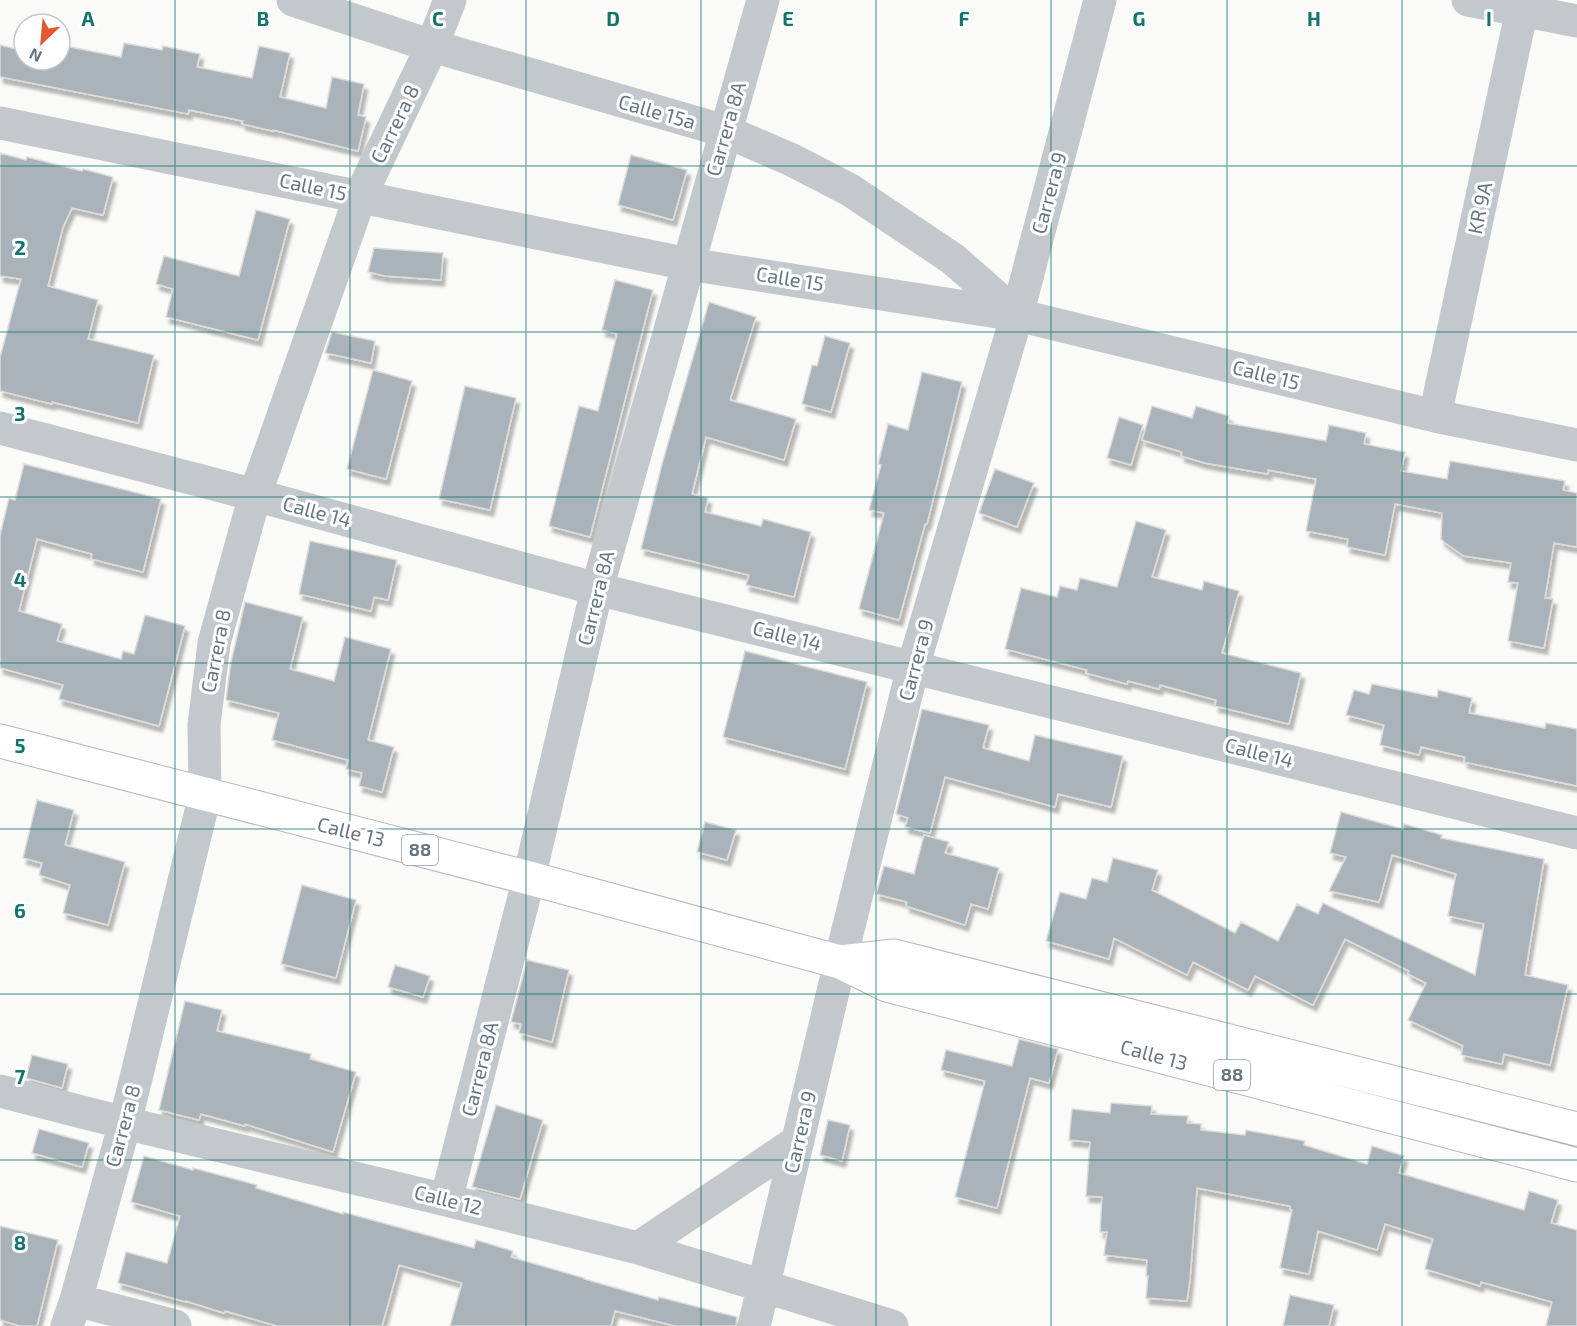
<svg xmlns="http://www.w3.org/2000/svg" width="1577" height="1326" viewBox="0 0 1577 1326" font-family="'Exo 2',sans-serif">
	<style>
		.building { fill: #aab3b9; stroke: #dcdcda; stroke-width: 1.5; filter: url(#shadow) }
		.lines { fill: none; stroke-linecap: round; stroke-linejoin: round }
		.highway-casing { stroke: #b4b9bd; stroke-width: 35 }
		.minor { stroke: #c3c8cc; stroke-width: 33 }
		.highway { stroke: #fff; stroke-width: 33 }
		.grid { fill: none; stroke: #0f766e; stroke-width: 1.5; stroke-opacity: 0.55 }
		.labels { text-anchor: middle; stroke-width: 6; stroke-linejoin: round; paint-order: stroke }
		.shield { fill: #fff; stroke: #939fa8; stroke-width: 1.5 }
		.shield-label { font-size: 18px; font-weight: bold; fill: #657683 }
		.street-label { font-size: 20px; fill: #657683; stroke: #fff }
		.grid-label { font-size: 20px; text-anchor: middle; font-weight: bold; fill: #0f766e; stroke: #fff; stroke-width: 6; stroke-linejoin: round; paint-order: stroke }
	</style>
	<defs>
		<filter id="shadow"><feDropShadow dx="3.5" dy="6" stdDeviation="1.5" flood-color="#0004"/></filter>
	</defs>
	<rect width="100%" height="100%" fill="#fafaf8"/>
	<path class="building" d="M124,43l38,7 1,-4 37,8 -3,13 55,11 7,-32 31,7 -10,44 46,11 6,-31 32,7 -6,31 8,2 -8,34 -85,-21v1l-31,-7 1,-3 -54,-11 -1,4 -188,-37v-32l24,6v9h36v-15l61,12z
		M0,153l26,7 1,-3 55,14 1,-2 30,8 -10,38 -31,-7 -9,19 -15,59 50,14 -10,39 66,16 -16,68 -86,-21v2l-52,-13v-34l21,-78 -21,-3z
		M631,155l56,15 -14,50 -55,-15z
		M256,210l34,9 -32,121 -92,-23 7,-28 -17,-5 8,-28 75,20z
		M374,248l69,5 -2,27 -56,-4 -17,-4z
		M615,280l38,10 -63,247 -41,-11 30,-120 19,5 19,-77 -15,-4z
		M709,302l47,15 -26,83 66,19 -12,41 -78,-23 -14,57 16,4 -3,14 56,14 2,-7 48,13 -17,65 -48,-12 3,-10 -108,-26 21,-85z
		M332,332l43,9 -4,22 -46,-10z
		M825,336l25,7 -19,69 -29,-8 10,-39 5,1z
		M373,370l39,11 -26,98 -39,-10z
		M922,372l40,10 -35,142h-2l-26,96 -40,-11 25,-96 -15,-3 12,-45 -3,-1 10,-40 20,6z
		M465,386l51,12 -26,112 -51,-11z
		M1152,406l40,12 4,-12 33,10 -2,7 99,18 3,-16 37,8 -2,11 41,8 -4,19 46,8 3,-18 115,20 -2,9 14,3v54l-23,-4 -9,55 8,1 -9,49 -36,-7 10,-58 -10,-1 3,-19 -47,-7 -19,-13 -4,-4 1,-26 -47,-9 -10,51 -38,-8 1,-8 -42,-8 10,-52 -48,-9v4l-63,-11 -24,-7 1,-4 -40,-12z
		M1119,417l24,8 -12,40 -24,-7z
		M24,464l137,35 -18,73 -52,-13 1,-5 -55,-15 -18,72 43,13 -5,17 64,18 2,-8 11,3 11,-39 40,11 -26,100 -100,-27 4,-14 -63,-17v-133l9,-37 6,2z
		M995,469l39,14 -17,44 -38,-14z
		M1136,521l30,9 -14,47 50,13 2,-9 35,10 -17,62 79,20 -12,51 -74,-18 1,-6 -56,-15 -1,4 -31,-8 -1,3 -41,-11 1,-3 -82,-21 16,-61 36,9 3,-11 17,4 3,-12 37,9z
		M310,541l87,19 -9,40 -14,-3 -3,14 -72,-17z
		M245,602l58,15 -13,52 44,12 11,-44 46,12 -23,91 26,7 -12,45 -23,-6 3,-13 -16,-4 2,-9 -76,-20 7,-27 -53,-13 5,-38z
		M745,651l122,31 -22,87 -122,-32z
		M1372,684l65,13 1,-7 34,8 -3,15 76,15 1,-5 31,6v57l-113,-24 1,-5 -44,-10 -2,8 -39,-10 4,-20 -38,-10 8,-25 15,4z
		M922,709l67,16 -6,23 46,13 6,-26 88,21 -12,51 -53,-13 -3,13 -110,-30 -15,56 -25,-6 3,-9 -12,-4z
		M37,800l37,10 -9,35 60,17 -17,63 -45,-12 7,-28 -31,-10 3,-12 -19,-5z
		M1341,812l62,17 1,-5 38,11 -1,3 103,21 -19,116 43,10 -18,80 -46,-11 -2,10 -41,-9 2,-9 -55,-26 18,-37 -18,-9 1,-3 -64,-32 -32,66 -58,-29 -7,14 -55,-28 -6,13 -73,-37 -5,21 -63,-18 14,-49 26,7 6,-21 15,4 6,-24 45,12 -6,20 83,43 6,-11 37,19 19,-37 21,10 5,-11 152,72 9,-51 -36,-8 8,-42 -64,-19 -13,47 -50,-11 17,-34 -16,-4z
		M705,822l31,8 -9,30 -30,-8z
		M924,835l25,7 -4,11 54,15 -11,41 -17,-5 -6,21 -59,-19 1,-4 -31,-8 8,-28 30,8z
		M302,885l54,15 -20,78 -55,-14z
		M527,960l42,10 -17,72 -33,-9 2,-9 -10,-2z
		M395,965l35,11 -7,21 -35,-10z
		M185,1001l37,9 -5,21 94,23 -1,5 46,13 -23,80 -88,-28v2l-44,-12 -2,6 -40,-10z
		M1019,1039l39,10 -9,34 -19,-5 -33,130 -42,-11 30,-116 -44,-11 5,-20 66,16z
		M32,1055l36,9 -6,24 -36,-10z
		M1111,1103l41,3 -1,8 37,2 -1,7 14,1v6l44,5 1,-5 59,11 -1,4 63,19 5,-18 32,10 -5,17 125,37 5,-19 29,9 -7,23 26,7v96h-31l6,-24 -71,-20 -1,4 -55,-17 8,-30 -48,-15 -8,26 -59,-19 -9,43 -29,-6 12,-58 -2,-1v-3l-93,-18 -7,91 -3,22 -41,-3 2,-22h-2l1,-16 -43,-5 3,-23h-7l2,-35 -16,-1 4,-54 -21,-2 3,-31 38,4z
		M496,1105l47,15 -23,79 -48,-12z
		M828,1120l22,5 -8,36 -22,-6z
		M39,1129l50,14 -7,24 -50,-14z
		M144,1156l49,14v-2l64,17 -1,3 87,26v-2l131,36 2,-8 37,11 -2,6 73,21v1l74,21 1,-3 78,20 -1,9h-61l-60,-15 -4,15h-161l12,-43 -63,-18 -17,61h-105l-52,-15 -1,2 -38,-12v1l-68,-19 8,-31 41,11 13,-47 -49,-14z
		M0,1226l58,14 -21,86h-17l-20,-6z
		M1290,1295l44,10 -5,21h-46z"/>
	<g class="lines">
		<defs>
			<path id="highway" d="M0,741l529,137 311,84 47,23 690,180
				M840,962l54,-6 683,173"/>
		</defs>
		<use href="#highway" class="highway-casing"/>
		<path class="minor" d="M293,0l139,46 293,85 67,29 58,30 103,69 64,56
			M1468,0l109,21
			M0,123l688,141 329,51 418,101 142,29
			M1435,416l89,-416
			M0,428l255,67 342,94 980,244
			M0,1091l125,32 321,77 192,48 125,38 129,40
			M446,1200l83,-322 68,-289 166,-589
			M638,1248l160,-107
			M76,1300l99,26
			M67,1326l9,-26 49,-177 80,-328 -1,-70 10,-82 41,-148 105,-298 72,-151 18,-46
			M754,1326l86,-364 73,-295 104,-352 83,-315"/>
		<use href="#highway" class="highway"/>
	</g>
	<path class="grid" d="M175,0v1326M350,0v1326M526,0v1326M701,0v1326M876,0v1326M1051,0v1326M1227,0v1326M1402,0v1326M0,166h1577M0,332h1577M0,497h1577M0,663h1577M0,829h1577M0,994h1577M0,1160h1577"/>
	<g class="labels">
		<g class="shield">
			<rect x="402" y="835" width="36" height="30" rx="4.5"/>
			<rect x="1214" y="1060" width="36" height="30" rx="4.5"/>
		</g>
		<g class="shield-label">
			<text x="420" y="856">88</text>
			<text x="1232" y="1081">88</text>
		</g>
		<g class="street-label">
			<text transform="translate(657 112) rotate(16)" y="7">Calle 15a</text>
			<text transform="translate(395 124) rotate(-64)" y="7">Carrera 8</text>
			<text transform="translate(726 129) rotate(-74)" y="7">Carrera 8A</text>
			<text transform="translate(313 187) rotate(12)" y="7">Calle 15</text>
			<text transform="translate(1049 193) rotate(-75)" y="7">Carrera 9</text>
			<text transform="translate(1480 208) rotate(-78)" y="7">KR 9A</text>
			<text transform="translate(790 279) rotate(9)" y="7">Calle 15</text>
			<text transform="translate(1266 375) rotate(14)" y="7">Calle 15</text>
			<text transform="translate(317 512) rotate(15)" y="7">Calle 14</text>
			<text transform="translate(596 598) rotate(-76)" y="7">Carrera 8A</text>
			<text transform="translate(787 636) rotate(14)" y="7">Calle 14</text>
			<text transform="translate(216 651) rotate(-79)" y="7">Carrera 8</text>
			<text transform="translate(916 660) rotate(-75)" y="7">Carrera 9</text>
			<text transform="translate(1259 753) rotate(14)" y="7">Calle 14</text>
			<text transform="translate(351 832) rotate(14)" y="7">Calle 13</text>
			<text transform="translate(1154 1055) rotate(15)" y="7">Calle 13</text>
			<text transform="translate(480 1069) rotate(-76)" y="7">Carrera 8A</text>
			<text transform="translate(123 1126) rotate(-75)" y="7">Carrera 8</text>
			<text transform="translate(800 1132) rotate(-77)" y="7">Carrera 9</text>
			<text transform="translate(448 1200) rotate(14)" y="7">Calle 12</text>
		</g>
	</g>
	<g class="grid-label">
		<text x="88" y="26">A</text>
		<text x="263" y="26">B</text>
		<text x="438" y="26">C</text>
		<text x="613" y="26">D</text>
		<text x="788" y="26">E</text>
		<text x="964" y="26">F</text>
		<text x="1139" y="26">G</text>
		<text x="1314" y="26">H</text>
		<text x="1489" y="26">I</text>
		<text x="20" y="255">2</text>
		<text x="20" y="421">3</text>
		<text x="20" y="587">4</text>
		<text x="20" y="753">5</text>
		<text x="20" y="918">6</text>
		<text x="20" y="1084">7</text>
		<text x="20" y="1250">8</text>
	</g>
	<g transform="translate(42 42) rotate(206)"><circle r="28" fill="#ffffff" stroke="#c1c8cd" stroke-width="1.5"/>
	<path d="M0-4.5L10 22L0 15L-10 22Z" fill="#e4572e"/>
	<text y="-9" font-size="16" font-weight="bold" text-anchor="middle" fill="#657683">N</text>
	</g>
</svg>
